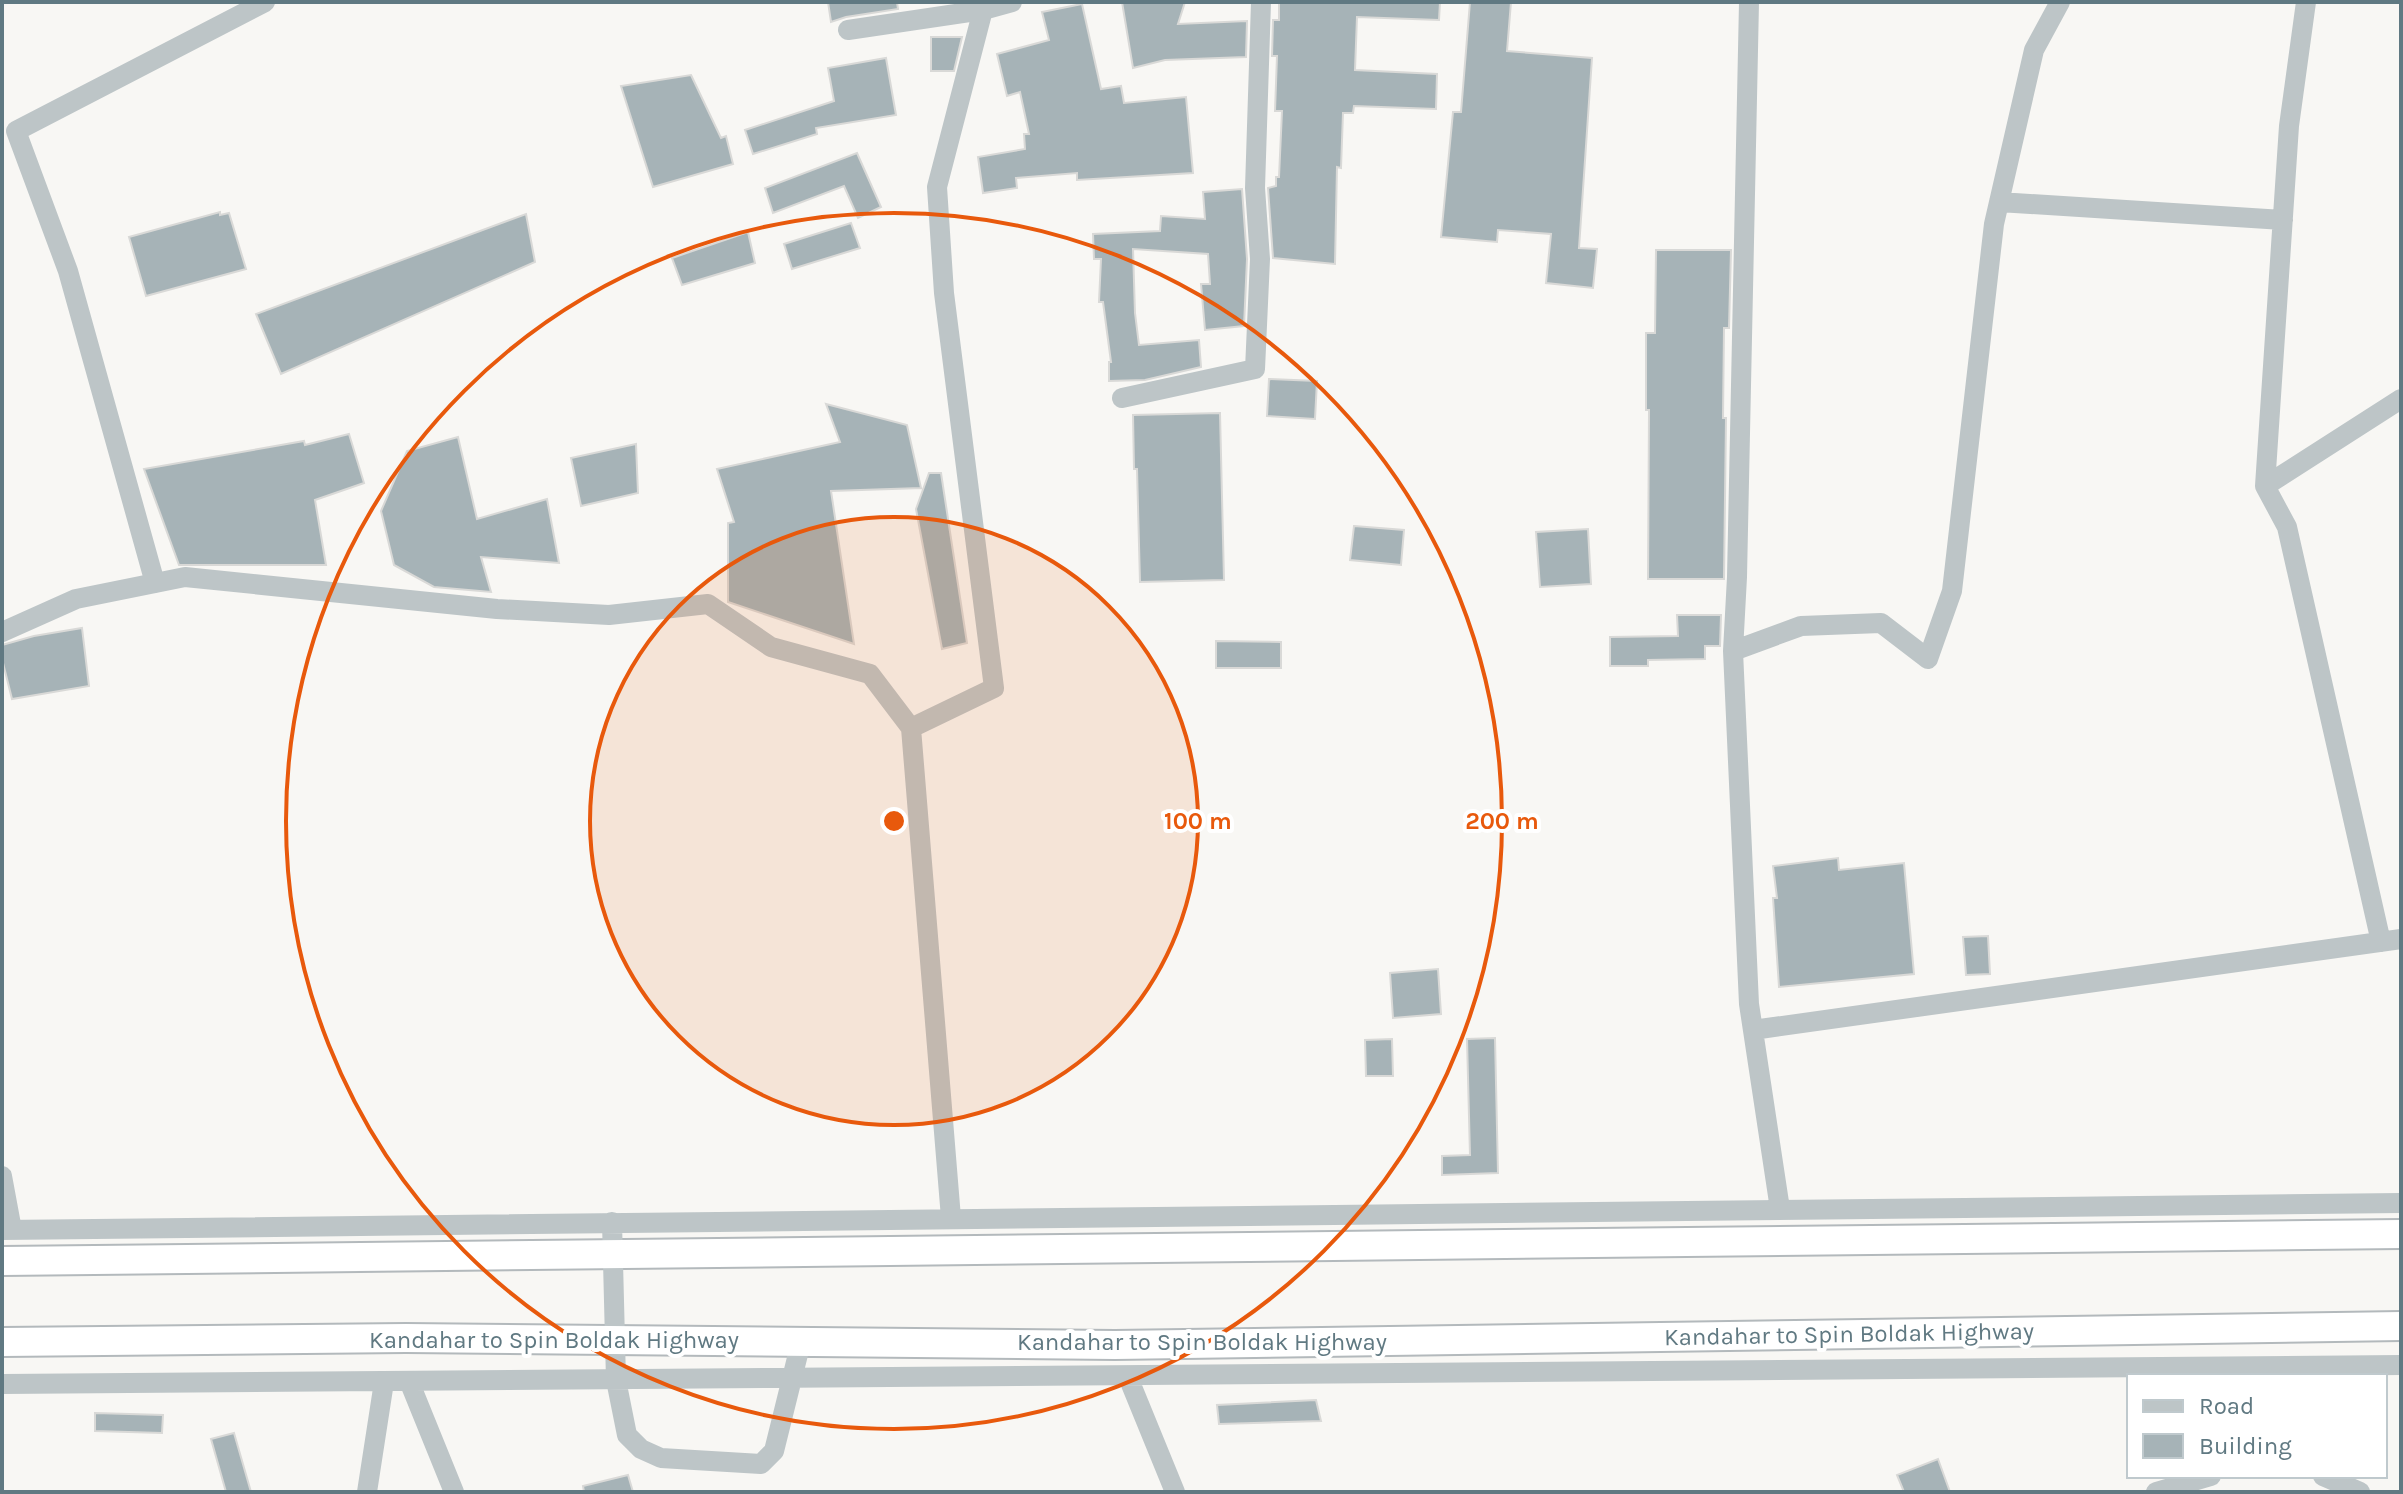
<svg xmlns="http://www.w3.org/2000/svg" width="2403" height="1494" viewBox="0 0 2403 1494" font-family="Karla,sans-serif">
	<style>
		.building { fill: #a6b3b7; stroke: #d9d9d7; stroke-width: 2 }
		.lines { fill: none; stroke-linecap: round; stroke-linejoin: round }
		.highway-casing { stroke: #b3b9bc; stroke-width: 32 }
		.minor { stroke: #bdc5c7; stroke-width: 20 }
		.highway { stroke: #fff; stroke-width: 28 }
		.ring { fill: none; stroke: #e8590c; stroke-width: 4 }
		.labels { text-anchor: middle; stroke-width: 8; stroke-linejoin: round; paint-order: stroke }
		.street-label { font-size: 24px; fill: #607982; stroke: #fff }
		.centre { fill: #e8590c; stroke: #fff; stroke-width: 4 }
		.ring-label { font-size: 24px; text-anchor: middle; font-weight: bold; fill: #e8590c; stroke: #fff; stroke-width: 8; stroke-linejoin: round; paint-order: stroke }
	</style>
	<rect width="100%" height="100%" fill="#f8f7f4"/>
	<path class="building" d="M828,2h69l1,7 -52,8 -15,5z
		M1122,2h63l-7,22 69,-3 -1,36 -81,3 -32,8z
		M1279,2h161l-1,18 -82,-3 -2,53 82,4 -1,35 -82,-3 -1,7h-10l-2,55 -4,-1 -2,97 -62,-6 -5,-70 8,-2v-9h3l3,-66h-7l2,-55h-5l1,-36h6z
		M1470,2h41l-4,49 85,7 -13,190 18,1 -4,39 -47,-5 5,-49 -53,-4 -1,12 -56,-5 12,-125h8z
		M1082,4l19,85 20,-3 3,17 62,-6 7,76 -116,7v-7l-61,5 1,10 -34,5 -5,-36 47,-8 -1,-15h5l-9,-42 -13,4 -10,-42 52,-14 -7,-28z
		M931,37h31l-8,34h-23z
		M886,58l10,57 -80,13 1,6 -64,20 -8,-24 89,-29 -6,-33z
		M691,75l30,63 5,-2 7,28 -80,23 -32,-101z
		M857,153l24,54 -23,11 -14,-32 -71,27 -8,-25z
		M1242,189l5,70 -3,67 -39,4 -4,-46h9l-2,-30 -75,-5 2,64 4,32 60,-5 2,27 -56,13 -36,1v-19h2l-8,-60h-4l2,-43h-7l-1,-25 67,-3 1,-15 44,3 -2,-27z
		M220,212v3l9,-2 17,56 -100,27 -17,-59z
		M526,214l9,48 -254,112 -25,-60z
		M851,223l9,25 -68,21 -8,-25z
		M748,232l7,31 -73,22 -10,-27z
		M1656,250h75l-2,78h-5l-1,90h3l-2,161h-76l1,-169h-3v-77h9z
		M1269,379l48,2 -2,38 -48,-3z
		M826,404l81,21 14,63 -90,3 23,153 -126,-42v-79l6,-1 -17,-53 123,-27z
		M1220,413l4,167 -84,2 -3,-113h-3l-1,-54z
		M349,434l15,49 -49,17 11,65h-147l-35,-96 160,-28 1,4z
		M458,437l19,82 70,-20 12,64 -78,-6 10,35 -57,-5 -40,-22 -13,-54 26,-60z
		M636,444l2,49 -57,13 -10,-48z
		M929,473h12l26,170 -25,6 -26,-140z
		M1354,526l50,4 -3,35 -51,-5z
		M1588,529l3,55 -51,3 -4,-55z
		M1677,615h44l-1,31h-15v13l-57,1v6h-38v-29l68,-1z
		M82,628l7,58 -77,13 -10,-40v-14l32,-9z
		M1216,641l65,1v26h-65z
		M1838,858l1,12 65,-7 10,111 -135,13 -6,-89h4l-4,-32z
		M1988,936l2,38 -24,1 -3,-38z
		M1438,969l3,45 -48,4 -3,-45z
		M1495,1038l3,135 -56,2v-19l28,-1 -3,-116z
		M1392,1039l1,37h-27l-1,-36z
		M1316,1400l5,21 -102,3 -2,-19z
		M95,1413l68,2 -1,18 -67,-2z
		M234,1433l17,59h-25l-15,-53z
		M1938,1459l12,33h-46l-7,-17z
		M628,1475l5,17h-49l-1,-6z"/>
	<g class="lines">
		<defs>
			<path id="highway" d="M2,1261l2399,-27
				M2,1342l404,-4 709,7 1286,-19"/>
		</defs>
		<use href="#highway" class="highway-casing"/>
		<path class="minor" d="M1749,2l-12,575 -4,74 16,353 31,205
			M2306,2l-17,124 -24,360 22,41 94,415
			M848,30l135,-20 29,-8
			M1999,202l284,18
			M1122,398l133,-29 5,-110 -5,-71 6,-186
			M2265,486l136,-87
			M155,583l-87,-312 -52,-140 249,-129
			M2,632l74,-33 109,-22 312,32 112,6 99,-11 63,43 99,27 41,54
			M1733,651l68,-25 80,-3 47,36 24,-68 42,-367 40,-174 26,-48
			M1753,1030l648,-91
			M2,1176l10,54
			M951,1218l-40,-490 83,-40 -50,-395 -7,-106 48,-185
			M612,1222l4,158 11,55 14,14 20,9 100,6 13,-13 27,-109
			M2,1230l2399,-27
			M1128,1377l47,115
			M409,1381l45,111
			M2,1384l2399,-19
			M2323,1476l37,16
			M367,1492l17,-110
			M2156,1492l55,-16"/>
		<use href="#highway" class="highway"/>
	</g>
	<circle cx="894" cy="821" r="304" fill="#e8590c" fill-opacity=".12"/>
	<g class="ring">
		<circle cx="894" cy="821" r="304"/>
		<circle cx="894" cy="821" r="608"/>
	</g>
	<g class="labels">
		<g class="street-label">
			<text transform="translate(1849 1334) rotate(-1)" y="8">Kandahar to Spin Boldak Highway</text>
			<text x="554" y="1348">Kandahar to Spin Boldak Highway</text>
			<text x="1202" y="1350">Kandahar to Spin Boldak Highway</text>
		</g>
	</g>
	<circle cx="894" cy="821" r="12" class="centre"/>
	<g class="ring-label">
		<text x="1198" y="829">100 m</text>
		<text x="1502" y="829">200 m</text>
	</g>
	<rect width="2403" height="1494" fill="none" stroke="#607982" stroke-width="8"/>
	<rect x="2127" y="1374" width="260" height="104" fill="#ffffff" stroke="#bfc9cd" stroke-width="2"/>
	<rect x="2143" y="1400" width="40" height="12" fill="#bdc5c7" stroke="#bfc9cd" stroke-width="2"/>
	<text x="2199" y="1414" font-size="24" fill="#607982">Road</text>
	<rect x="2143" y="1434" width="40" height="24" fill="#a6b3b7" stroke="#bfc9cd" stroke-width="2"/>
	<text x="2199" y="1454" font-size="24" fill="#607982">Building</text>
</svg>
